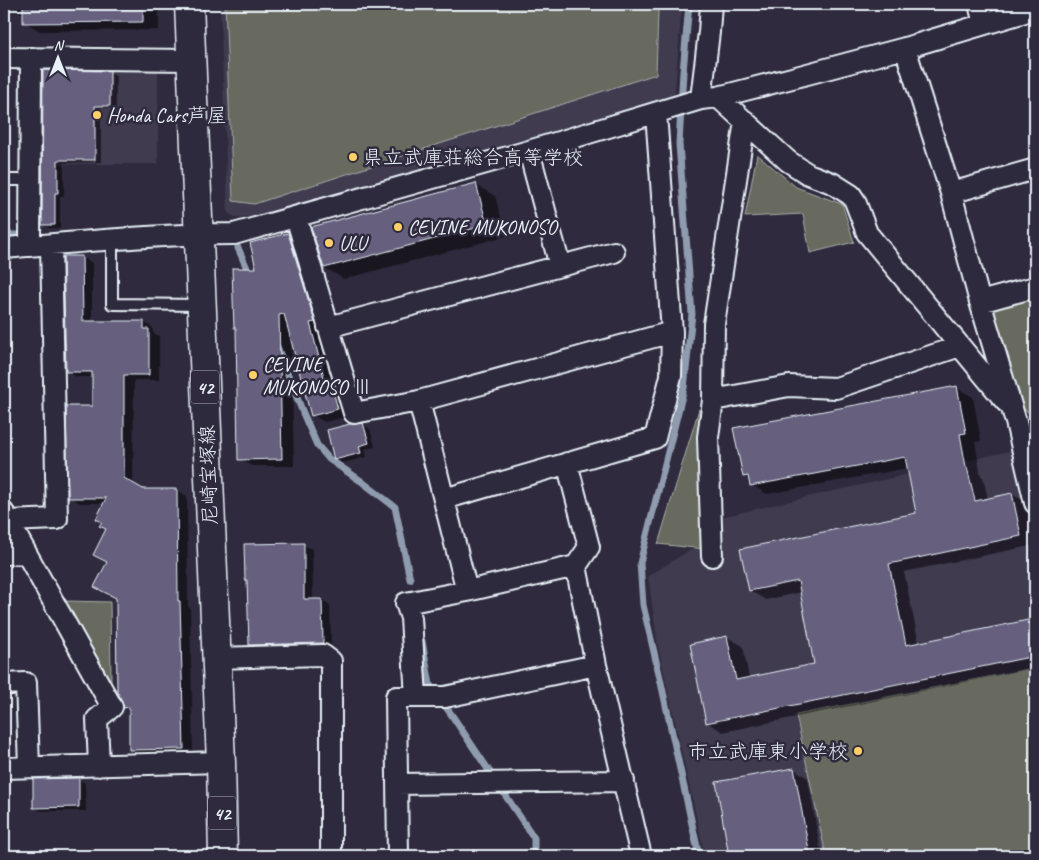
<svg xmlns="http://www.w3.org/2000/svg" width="1039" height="860" viewBox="0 0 1039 860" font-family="Caveat,'Klee One',sans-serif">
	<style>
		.built { fill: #403a50 }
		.green { fill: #676b5e; stroke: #a8aeab }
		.shadow { fill: #0007 }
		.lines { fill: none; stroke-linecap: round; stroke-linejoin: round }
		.stream { stroke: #8f9caf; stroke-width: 7 }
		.building { fill: #66607e; stroke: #e8f1f8 }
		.service-casing { stroke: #e8f1f8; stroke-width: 14 }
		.minor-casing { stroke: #e8f1f8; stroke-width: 24 }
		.primary-casing { stroke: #e8f1f8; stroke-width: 31 }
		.service { stroke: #2f2a3d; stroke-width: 10 }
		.minor { stroke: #2f2a3d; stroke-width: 20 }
		.primary { stroke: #2f2a3d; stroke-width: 28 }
		.poi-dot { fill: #ffd166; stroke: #2f2a3d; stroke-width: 2 }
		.labels { text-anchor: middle; stroke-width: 5; stroke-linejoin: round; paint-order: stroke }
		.shield { fill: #2f2a3d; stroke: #b0b5c0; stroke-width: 1 }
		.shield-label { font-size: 19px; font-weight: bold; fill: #e8f1f8 }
		.poi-label { font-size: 20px; fill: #e8f1f8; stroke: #2f2a3d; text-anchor: start }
		.street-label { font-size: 20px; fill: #e8f1f8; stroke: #2f2a3d }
	</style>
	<rect width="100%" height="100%" fill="#2f2a3d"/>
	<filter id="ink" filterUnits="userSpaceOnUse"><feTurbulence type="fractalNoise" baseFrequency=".02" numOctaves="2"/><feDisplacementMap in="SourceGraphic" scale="10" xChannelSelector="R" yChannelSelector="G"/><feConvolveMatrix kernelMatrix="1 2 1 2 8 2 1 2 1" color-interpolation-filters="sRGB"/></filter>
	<g filter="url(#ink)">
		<path class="built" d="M220,4h462l-8,97 -403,116h-36l-7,-4z
			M36,66h122v98h-122z
			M1014,450l21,82v324h-330l-47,-210 -10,-70 42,-26 24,-1 2,-31z"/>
		<path class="green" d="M225,4h435l-2,7 -2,63 -402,130 -21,-3z
			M757,154l39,33 46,17 12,38 -44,11 -7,-39 -58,3z
			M1035,294v119h-5l-9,-5 -28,-100z
			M699,409l5,140 -46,-5z
			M65,601l45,1 1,79z
			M1033,668l2,8v180h-209l-30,-141z"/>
		<path class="shadow" d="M18,4h140l1,1v25l-119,1 -16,-9v-7l-6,-4z
			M44,72h65l7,4v32h-15v54l-37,1v33h-4v32h-11l-6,-4z
			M476,185l19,11 11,40 -162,43 -19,-11z
			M288,234l12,7 50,175 -25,6 -13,-7 -21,-76 3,127h-42l-13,-7 19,-190z
			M82,257l10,6v59h52l9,6v5l6,3v44h-25l-1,105 10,5h34l10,6 1,111 2,1 3,146 -52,1 -10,-6 -1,-39 -5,-3 -8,-109 -9,-36 -1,-33 -4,-7 2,-19h-25l-10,-6 23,-90v-30h-16l-10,-5z
			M957,388l16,9 8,44 -6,1 6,34 2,1 5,22 24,-5 16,9 7,36v6l-131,27 15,72 114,-24 2,1v47l-312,64 -15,-9 19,-86 16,9 6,32 67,-13 -15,-73 -35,8 -16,-9 167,-77 -9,-46 -141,26 -16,-9 -1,-5 -6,-4z
			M363,425l7,4 5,18 -10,2 2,8 -25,6 -7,-4z
			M303,545l9,4 1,51h9l8,5 1,42 -73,2 -8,-5 -1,-63 -3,-1z
			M794,769l14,9 12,69 12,6v3h-102l-13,-73z
			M78,779l7,4 1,28h-45l-7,-4z"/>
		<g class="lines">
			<path class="stream" d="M689,4l-6,68 -4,72 13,170 -8,74 -44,175 3,42 17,73 39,178
				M4,235h24
				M238,248l12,27
				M276,344l27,69 14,32 12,14 32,22 34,26 15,72
				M422,641l8,44 21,29 83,124v18"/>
		</g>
		<path class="building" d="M23,4h120v18l-120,1z
			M43,70l67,1v35h-15v54h-37v33h-3v32h-13z
			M476,183l11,42 -163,43 -13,-41z
			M288,233l27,89 -5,1 15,58 5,-1 8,29 -27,7 -27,-102 -5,1 3,144 -44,1 -2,-132h-2l-2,-60h24l-6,-25z
			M63,256h19l1,65h61v8h5v46h-25v103l19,11h34l1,112h2l4,148 -55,1v-43l-5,1 -2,-7 -5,-10 -1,-93 -22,-11 13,-25 -14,-7 13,-26 -7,-3 3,-4 -6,-3 10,-21h-38l-2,-92h26v-34h-26z
			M957,386l9,47 -6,1 6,33h1l8,34 37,-8 9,43 -132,28 17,81 127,-26 2,10v27l-329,67 -16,-79 37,-8 9,44 78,-16 -16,-83 -49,10 -9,-42 176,-36 -11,-56 -155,29 -2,-10 -5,1 -10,-49z
			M363,423l6,20 -10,3 2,7 -27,7 -7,-30 23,-6z
			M304,543v56h18l1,44 -74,2 -2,-65h-2l-1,-36z
			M794,768l16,88h-81l-13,-74z
			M79,778v29l-46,1v-29z"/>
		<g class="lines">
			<defs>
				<path id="service" d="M4,180h26
					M112,239v65l89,1"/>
				<path id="minor" d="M979,4l5,20
					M905,48l46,145 29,109 36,120 19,81
					M4,58l187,2
					M718,97l70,64 20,13 24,9 19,12 4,6 12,32 139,169
					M701,99l8,-67 2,-28
					M529,151l31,115
					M951,193l84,-24
					M296,217l58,196 65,-12 48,190
					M30,246l1,-188
					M4,248c77,-6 153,-14 230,-14l295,-83 172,-52 17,-2 78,-20 109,-29 130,-39
					M980,302l55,-15
					M328,327l286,-75
					M713,400l76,-14 47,2 124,-42
					M419,401l253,-69
					M444,499l211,-61 16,-62 1,-44 -16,-219
					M4,513l108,194 -15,12 2,47
					M8,521l49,-2 -6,-274
					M4,554l22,-1
					M712,556l-4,-119 5,-37 1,-76 31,-203
					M576,566l20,99 45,191
					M216,658l107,-3 8,6v195
					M4,684l22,-1 3,84
					M416,697h29l151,-32
					M4,768l217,-6
					M397,784l227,-3
					M398,856l-2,-159h20l-5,-79 -5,-15 61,-12 109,-25 13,-19 -22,-84"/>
				<path id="primary" d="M189,4l32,758 2,94"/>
			</defs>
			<use href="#service" class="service-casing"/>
			<use href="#minor" class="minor-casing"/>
			<use href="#primary" class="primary-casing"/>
			<use href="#service" class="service"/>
			<use href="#minor" class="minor"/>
			<use href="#primary" class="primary"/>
		</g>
	</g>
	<g class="poi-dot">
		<circle cx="97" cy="115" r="5"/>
		<circle cx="353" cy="157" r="5"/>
		<circle cx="398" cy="227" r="5"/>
		<circle cx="329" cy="243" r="5"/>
		<circle cx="253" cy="375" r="5"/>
		<circle cx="858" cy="751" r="5"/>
	</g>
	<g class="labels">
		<g class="shield">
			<rect x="191" y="370.5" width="28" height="33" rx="4"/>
			<rect x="208" y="796.5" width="28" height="33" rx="4"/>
		</g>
		<g class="shield-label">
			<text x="205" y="394">42</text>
			<text x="222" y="820">42</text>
		</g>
		<g class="poi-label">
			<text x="107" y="122">Honda Cars芦屋</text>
			<text x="363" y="164">県立武庫荘総合高等学校</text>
			<text x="408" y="234">CEVINE MUKONOSO</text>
			<text x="339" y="250">ULU</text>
			<text x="263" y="371">CEVINE<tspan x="263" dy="23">MUKONOSO Ⅲ</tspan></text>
			<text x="848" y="758" text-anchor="end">市立武庫東小学校</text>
		</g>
		<g class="street-label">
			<text transform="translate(208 475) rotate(-92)" y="7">尼崎宝塚線</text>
		</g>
	</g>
	<rect width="1039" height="860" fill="none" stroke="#2f2a3d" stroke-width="20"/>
	<rect x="10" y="10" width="1019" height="840" fill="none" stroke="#e8f1f8" stroke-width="2" filter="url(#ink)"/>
	<g transform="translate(58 58)" stroke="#2f2a3d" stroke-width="4" paint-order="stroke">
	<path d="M0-4L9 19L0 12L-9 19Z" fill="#e8f1f8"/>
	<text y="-8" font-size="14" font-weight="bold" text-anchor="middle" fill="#e8f1f8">N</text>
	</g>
</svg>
